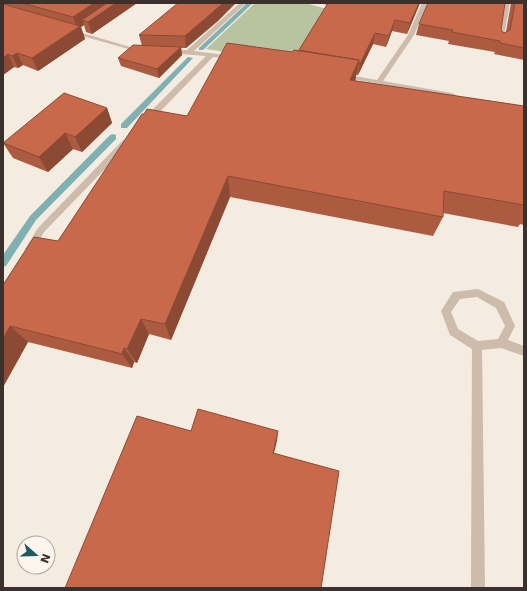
<svg xmlns="http://www.w3.org/2000/svg" width="527" height="591" viewBox="0 0 527 591" font-family="'DejaVu Sans',sans-serif">
	<style>
		.green { fill: #b8c4a0 }
		.lines { fill: none; stroke-linecap: round; stroke-linejoin: round }
		.stream { fill: #7fb0b2; fill-rule: evenodd }
		.service { fill: #cdbbac; fill-rule: evenodd }
		.minor { fill: #cdbbac; fill-rule: evenodd }
		.wall { fill: #ac5a40 }
		.shaded-wall { fill: #8c4a34 }
		.building { fill: #c8694b; stroke: #8c4a34 }
	</style>
	<rect width="100%" height="100%" fill="#f4ebe1"/>
	<path class="green" d="M255,3h50l22,6 -31,54 -90,-14z"/>
	<g class="lines">
		<path class="stream" d="M247,3h6l-50,47h-4v-2z
			M188,57l5,1 -66,70h-6v-4z
			M113,134l3,1v4l-80,81 -30,46 -3,1v-12l27,-39 80,-81z"/>
		<path class="service" d="M504,3h6l-7,38 -3,2 -3,-2z
			M478,289l26,13 11,24 -7,14 16,6v10l-23,-8 -19,2 3,238h-14l1,-239 -22,-14 -9,-24 12,-19zM477,297l19,11 9,18 -7,13 -20,2 -20,-12 -7,-17 9,-13z"/>
		<path class="minor" d="M240,3h6l-52,48 39,5 2,1v2l-22,-2 -62,64h-6v-4l61,-61 -37,-3 -2,-1v-2h20z
			M422,3h6l-14,32 -31,46 69,12 4,2 -1,2 -114,-20v-2l2,-1 34,6 31,-45z
			M68,30h4l72,21 -5,1 -71,-20z
			M126,139l3,1v4l-85,88 -11,20h-6l-2,-3 13,-21 85,-88z"/>
	</g>
	<path class="wall" d="M3,3h134l-45,31 -6,-2 -2,-7 -3,2 4,12 -47,32 -15,-6 -5,3 -4,-1 -11,8z
		M319,3h101l-13,31 -15,-3 -6,16 -13,-3 -15,31h-2l-1,6 169,25v119l-4,-1 -2,3 -75,-14v4l-10,19 -203,-39 -59,143 -22,-6 -12,29 -3,-1 -2,6 -104,-26 -25,45v-102l55,-44 86,-127 43,2 105,-64 7,-2 29,-45z
		M511,3h13v57l-30,-6 1,-2 -47,-8 1,-3 -33,-6 3,-11 82,6 3,3 2,-1z
		M219,20l-33,28h-5l1,7 -23,23 -38,-12 -3,-8 24,-12 -3,-11z
		M107,108l5,15 -30,29 -9,-3 -25,23 -35,-14 -10,-15z"/>
	<path class="shaded-wall" d="M94,3h43l-45,31 -4,-12 -6,-2 2,5 -3,2 4,12 -47,32 -6,-13 45,-30 -4,-11z
		M223,3h13l-17,17 -33,28 -1,-12z
		M419,3h1l-13,31 3,-11z
		M395,20l-3,11 -6,16 3,-11z
		M375,33l-2,11 -15,31 2,-11z
		M181,47l1,8 -23,23 -2,-9z
		M17,53l6,12 -5,3 -6,-12z
		M8,54l6,13 -11,8v-17z
		M359,60l-4,22 -5,-2z
		M107,108l5,15 -30,29 -7,-15z
		M65,133l8,16 -25,23 -9,-15z
		M228,176l2,21 -59,143 -6,-16z
		M141,319l8,15 -12,29 -10,-14z
		M10,326l18,16 -25,45v-48z
		M124,348l10,14 -2,6 -10,-14z
		M278,431l-1,10 -5,20 1,-8z"/>
	<path class="building" d="M22,3h72l-21,14z
		M107,3h9l-28,19 -6,-2z
		M178,3h45l-38,33 -46,-1z
		M328,3h91l-9,20 -15,-3 -6,16 -14,-3 -15,31h-1v-4l-60,-10z
		M428,3h77l-4,27 3,3 6,-3 5,-27h9v45l-24,-5v-2l-48,-9 1,-2 -34,-6z
		M3,4l77,22 -48,32 -15,-5 -5,3 -4,-2 -5,4z
		M227,43l65,9 2,-2 65,10 -9,20 174,26v99l-80,-14 -1,26 -215,-41 -63,148 -24,-5 -14,30 -3,-1 -2,6 -112,-28 -7,13v-54l31,-48 24,4 84,-127h2l3,-5 40,7z
		M133,45l48,2 -24,22 -39,-11z
		M64,93l43,15 -32,29 -10,-4 -26,24 -36,-14z
		M198,409l80,22 -5,22 66,18 -18,117h-256l72,-172 54,15z"/>
	<rect width="527" height="591" fill="none" stroke="#3b302b" stroke-width="8"/>
	<g transform="translate(36 555) rotate(110)"><circle r="19" fill="#fbf5ee" stroke="#aea6a0"/>
	<path d="M0-3L7 15L0 10L-7 15Z" fill="#1f5a5e"/>
	<text y="-6" font-size="11" font-weight="bold" text-anchor="middle" fill="#3b302b">N</text>
	</g>
</svg>
